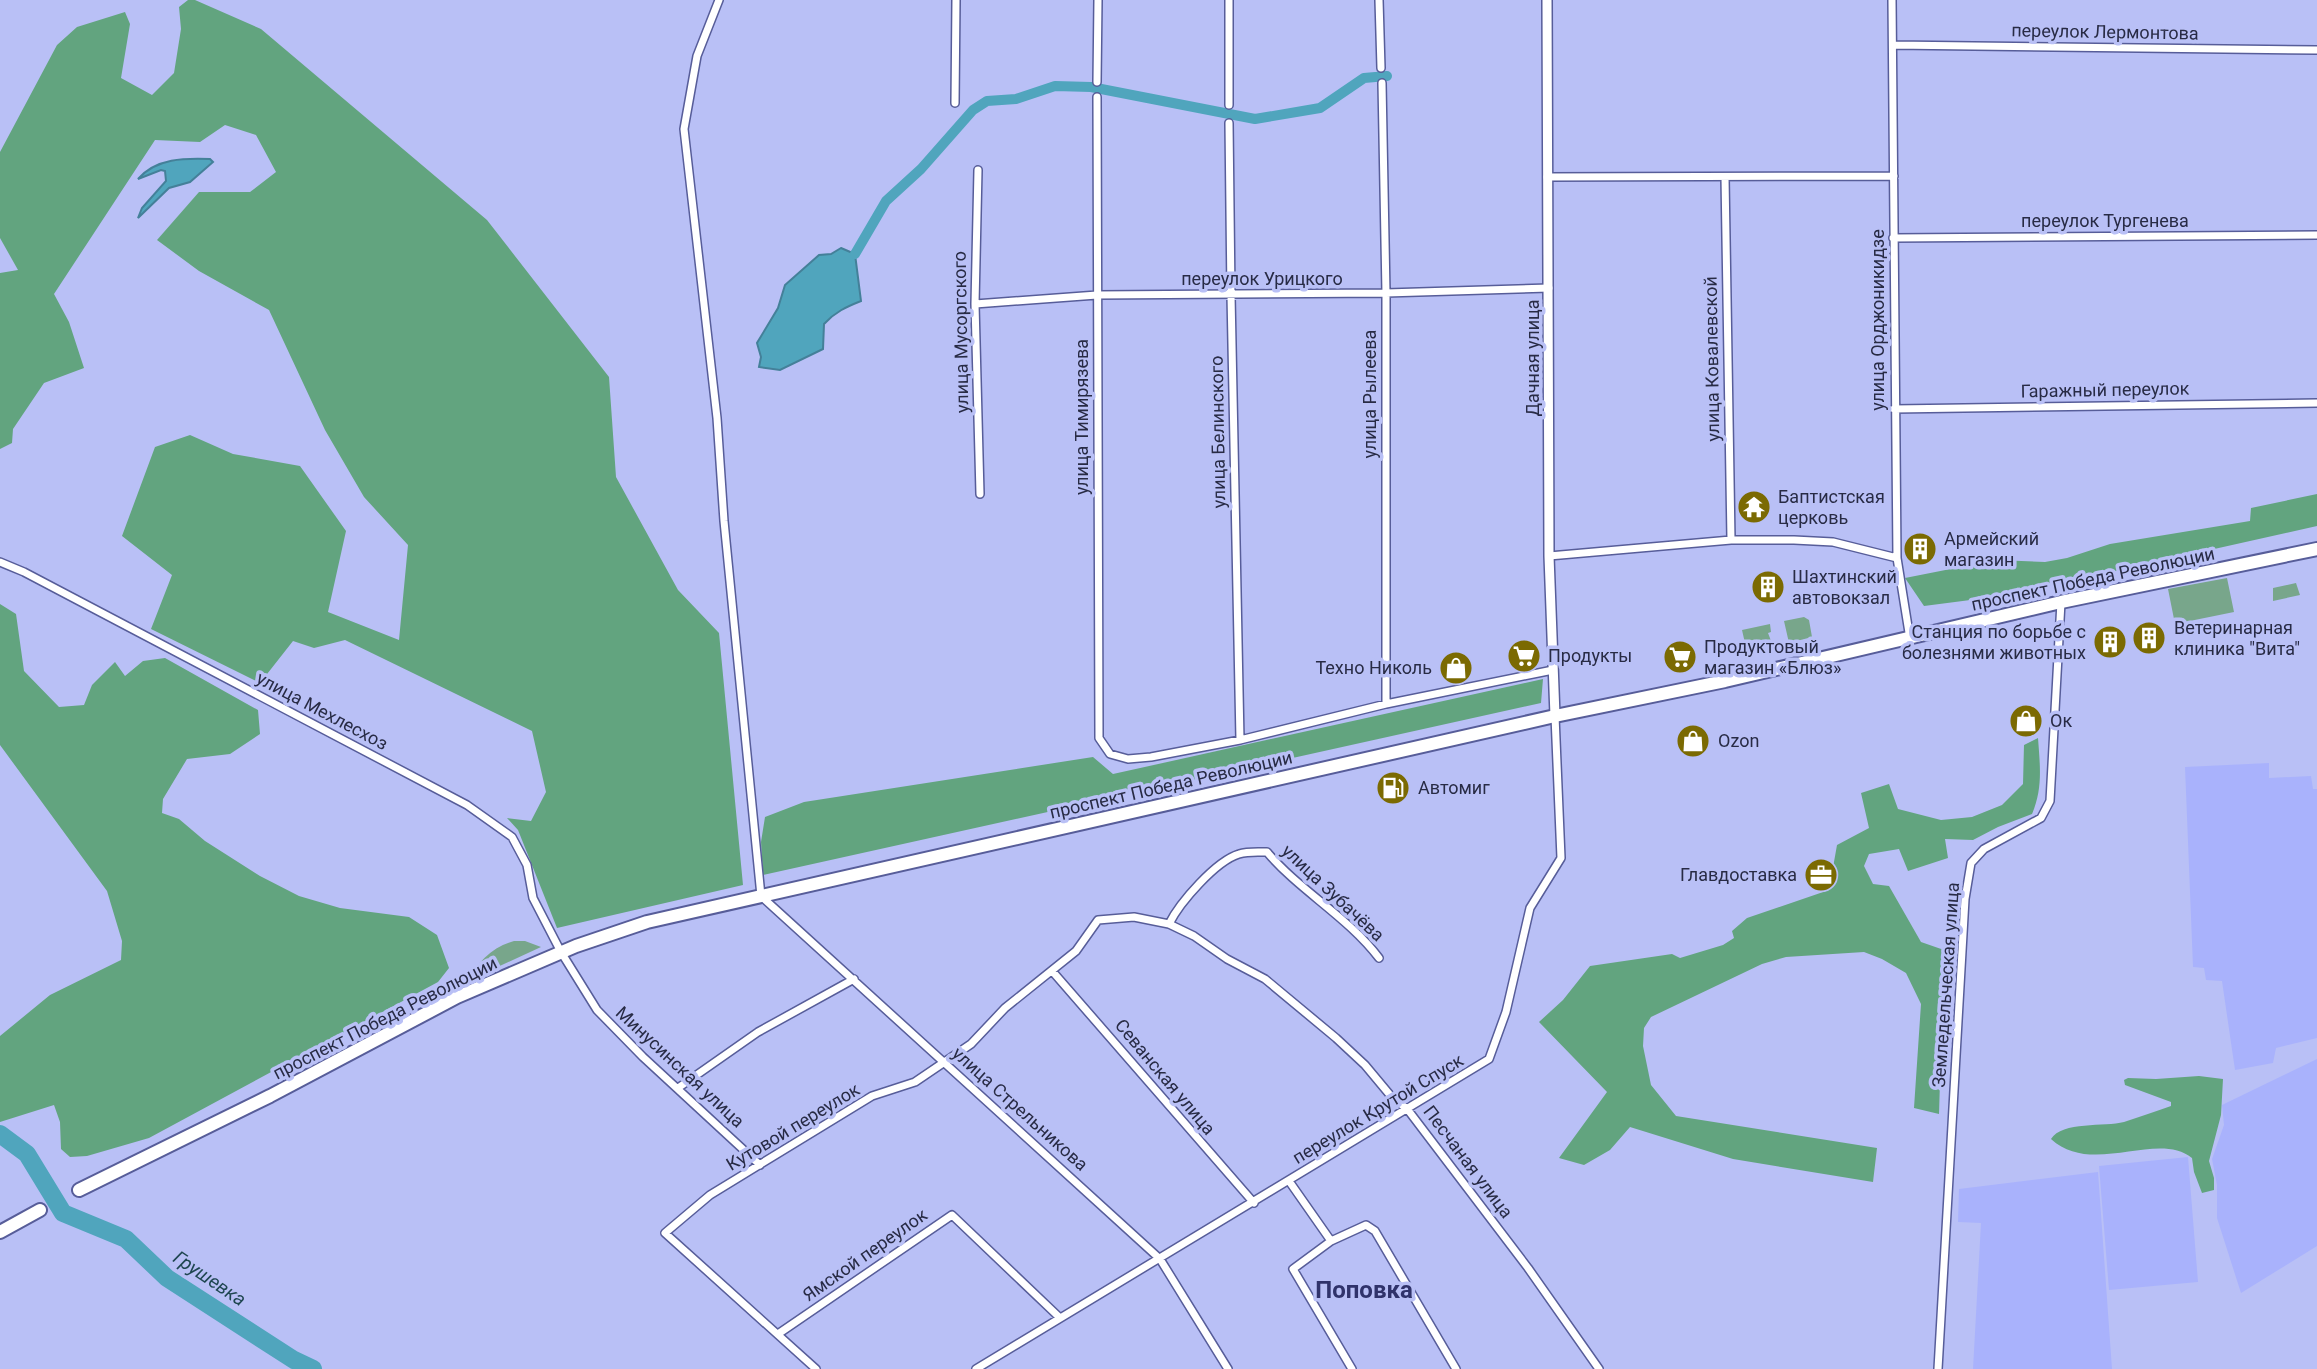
<svg xmlns="http://www.w3.org/2000/svg" width="2317" height="1369" viewBox="0 0 2317 1369" font-family="Roboto,sans-serif">
	<style>
		.built { fill: #a9b2fc }
		.green { fill: #78a68b }
		.forest { fill: #62a47f }
		.water { fill: #50a5bd; stroke: #448099; stroke-width: 2 }
		.lines { fill: none; stroke-linecap: round; stroke-linejoin: round }
		.canal { stroke: #50a5bd; stroke-width: 10 }
		.river { stroke: #50a5bd; stroke-width: 18 }
		.minor-casing { stroke: #575d99; stroke-width: 10 }
		.tertiary-casing { stroke: #575d99; stroke-width: 12 }
		.primary-casing { stroke: #575d99; stroke-width: 16 }
		.minor { stroke: #fff; stroke-width: 7 }
		.tertiary { stroke: #fff; stroke-width: 9 }
		.primary { stroke: #fff; stroke-width: 12 }
		.labels { text-anchor: middle; stroke-width: 7; stroke-linejoin: round; paint-order: stroke }
		.street-label { font-size: 18px; fill: #282b45; stroke: #b9c0f6 }
		.poi-label { font-size: 18px; fill: #282b45; stroke: #b9c0f6; text-anchor: start }
		.water-label { font-size: 19px; font-style: italic; fill: #1f4651; stroke: #b9c0f6 }
		.district-label { font-size: 24px; font-weight: bold; fill: #30336b; stroke: #b9c0f6 }
	</style>
	<rect width="100%" height="100%" fill="#b9c0f6"/>
	<path class="built" d="M2269,763v15l42,-2 2,13h4v249l-41,10 -3,15 -38,7 -13,-89 -16,-1 -2,-12 -11,-1 -8,-200z
		M2317,1059v187l-76,47 -24,-75v-33l-5,-26 12,-34 -2,-20z
		M2188,1157l10,125 -89,8 -10,-124z
		M2098,1172l14,197h-139l8,-146 -23,-1 1,-33z"/>
	<path class="green" d="M2227,578l7,34 -59,12 -7,-35z
		M2296,583l4,12 -27,6v-13z
		M1804,617l5,3 3,17 -23,6 -5,-22z
		M1770,624l1,8 -3,1 5,13 -26,6 -5,-22z
		M514,941h11l16,6 -74,34c11,-19 25,-34 47,-40z"/>
	<path class="forest" d="M188,0h7l66,29 226,191 122,157 7,100 62,113 41,43 24,252 -186,43 -39,-98 -11,-12 24,3 15,-29 -14,-61 -187,-91 -31,8 -21,-7 -33,42 -109,-54 21,-54 -50,-39 33,-89 35,-12 43,19 67,12 46,65 -18,81 71,28 9,-95 -44,-48 -39,-67 -56,-120 -70,-39 -42,-31 42,-48h51l26,-20 -20,-37 -31,-10 -25,17 -45,-2 -101,154 15,28 15,46 -40,15 -31,46 -1,14 -12,6v-176l18,-3 -18,-32v-86l57,-107 20,-18 48,-15 5,12 -9,54 31,17 22,-22 7,-44 -2,-22z
		M2317,494v32l-308,69 -85,11 -19,-28 91,-18 49,2 22,-4 43,-14 140,-23 1,-13z
		M0,604l16,10 8,57 35,36 25,-2 8,-20 23,-23 10,14 18,-15 22,-3 93,52 2,24 -30,20 -43,5 -24,40 -1,14 17,6 26,22 55,35 39,20 41,12 69,9 28,18 12,33 -11,14 -289,156 -62,18 -17,1 -9,-8 -1,-27 -6,-17 -54,17v-86l50,-41 71,-35 1,-19 -15,-50 -107,-146z
		M1543,679l-2,24 -778,172 -2,-33 4,-25 39,-15 289,-45 20,17z
		M2038,738c2,28 5,50 -6,76l-34,13 -25,13 -28,-1 3,19 -40,13 -9,-22 -30,5 -5,12 9,18 16,2 32,56 23,8 -5,164 -25,-6 7,-104 -15,-31 -24,-14 -18,-7 -78,5 -24,7 -111,53 -7,11 -1,18 8,39 25,31 201,32 -4,34 -140,-23 -103,-32 -20,23 -26,15 -25,-7 48,-66 -68,-70 24,-22 27,-34 82,-12 8,4 43,-13 11,-7 -2,-7 15,-13 82,-28 8,-45 32,-17 -8,-35 28,-9 9,25 43,11 31,-3 30,-12 21,-21 1,-39z
		M2199,1076l24,3 -2,36 -12,46 5,17v12l-12,3 -8,-21 -2,-14c-35,-28 -100,19 -141,-19 11,-18 54,-12 73,-17 16,-5 32,-11 47,-16v-4l-46,-17 -1,-5 4,-2 28,1z"/>
	<path class="water" d="M210,159l3,3 -23,20 -21,6 -31,30 4,-10 24,-27 -1,-10 -4,-1 -23,9c18,-21 47,-21 72,-20z
		M841,248l14,6 6,47c-15,6 -26,11 -37,23l-1,25 -43,21 -21,-3 2,-10 -4,-14 21,-35 7,-23 34,-30 12,-1z"/>
	<g class="lines">
		<path class="canal" d="M855,254l31,-53 35,-32 52,-59 14,-9 29,-2 39,-13 36,1 164,32 65,-11 44,-30 23,-2"/>
		<path class="river" d="M0,1134l27,20 36,59 63,26 41,39 127,82 19,9"/>
		<defs>
			<path id="minor" d="M719,0l-22,56 -13,73 33,289 7,103 37,375 399,363 68,110
				M1229,0v105
				M1379,0l2,68
				M1892,0l5,558 13,81
				M1893,45l424,5
				M1097,82l1,-82
				M1382,83l4,210v411
				M1097,97l2,641 11,16 18,5 23,-2 89,-17 146,-36 167,-34
				M955,103l1,-103
				M1229,123l2,172 9,445
				M978,170l-3,134 5,190
				M1547,177l347,-1
				M1725,177l6,363
				M1893,238l424,-3
				M975,304l122,-9 289,-2 163,-5
				M1894,409l423,-6
				M1549,556l182,-16h63l39,2 64,16
				M0,562l24,10 443,233 45,32 15,28 6,33 28,54 36,58 46,47 117,108
				M1169,924c11,-22 47,-63 70,-70 9,-3 19,-2 28,-2 33,39 81,65 112,106
				M1053,972l201,231
				M678,1088l80,-56 96,-53
				M1289,1181l42,60
				M778,1334l174,-119 107,102
				M816,1369l-151,-136 45,-38 162,-99 43,-14 56,-38 34,-36 71,-57 22,-31 36,-3 35,7 25,12 33,23 38,20 71,59 29,27 25,30 18,15 120,158 71,101
				M976,1369l513,-310 17,-47 24,-104 31,-50 -6,-142
				M1352,1369l-59,-100 38,-28 35,-16 9,6 81,138
				M1938,1369l27,-470 6,-36 13,-14 57,-31 9,-17 11,-199"/>
			<path id="tertiary" d="M1547,0l2,556 6,160"/>
			<path id="primary" d="M79,1190l191,-94 187,-99 119,-51 71,-24 908,-206 170,-35 336,-79 256,-53
				M0,1232l40,-22"/>
		</defs>
		<use href="#minor" class="minor-casing"/>
		<use href="#tertiary" class="tertiary-casing"/>
		<use href="#primary" class="primary-casing"/>
		<use href="#minor" class="minor"/>
		<use href="#tertiary" class="tertiary"/>
		<use href="#primary" class="primary"/>
	</g>
	<defs>
		<symbol id="temple-disc" viewBox="-11 -11 22 22"><circle r="9.5" fill="#7b6a02" stroke="#b9c0f6"/><path d="M0-6L5-2H3V0L6.5 2.5H4V6H1.5V3h-3V6H-4V2.5H-6.5L-3 0V-2H-5Z" fill="#fff"/></symbol>
		<symbol id="building-disc" viewBox="-11 -11 22 22"><circle r="9.5" fill="#7b6a02" stroke="#b9c0f6"/><path d="M-4-6H4V6H1V3H-1V6H-4ZM-2.5-4.3h1.7v1.8h-1.7ZM.8-4.3h1.7v1.8H.8ZM-2.5-1h1.7V.8h-1.7ZM.8-1h1.7V.8H.8Z" fill="#fff"/></symbol>
		<symbol id="supermarket-disc" viewBox="-11 -11 22 22"><circle r="9.5" fill="#7b6a02" stroke="#b9c0f6"/><path d="M-6-5.5h2.5l.6 2H6L4.5 2H-2.5L-4.4-4H-6ZM-1.5 3.2a1.3 1.3 0 1 0 .1 0ZM3 3.2a1.3 1.3 0 1 0 .1 0Z" fill="#fff"/></symbol>
		<symbol id="shop-disc" viewBox="-11 -11 22 22"><circle r="9.5" fill="#7b6a02" stroke="#b9c0f6"/><path d="M-5-2.5h2.3a2.7 3.5 0 0 1 5.4 0H5L5.5 6h-11ZM-1.5-2.5h3a1.5 2.3 0 0 0-3 0Z" fill="#fff"/></symbol>
		<symbol id="fuel-disc" viewBox="-11 -11 22 22"><circle r="9.5" fill="#7b6a02" stroke="#b9c0f6"/><path d="M-5.5-6h7V0h2V4h1.3V-2.5L3-4.5l.8-.8L6-3V5H2.5V1h-1V6h-7ZM-4.2-4.7v3.2H.2V-4.7Z" fill="#fff"/></symbol>
		<symbol id="office-disc" viewBox="-11 -11 22 22"><circle r="9.5" fill="#7b6a02" stroke="#b9c0f6"/><path d="M-6-3h4V-5.5h4V-3h4V5H-6ZM-1-4.5V-3h2v-1.5ZM-6 0V1H6V0Z" fill="#fff"/></symbol>
	</defs>
	<g fill-rule="evenodd">
		<use href="#temple-disc" x="1735" y="488" width="38" height="38"/>
		<use href="#building-disc" x="1901" y="530" width="38" height="38"/>
		<use href="#building-disc" x="1749" y="568" width="38" height="38"/>
		<use href="#building-disc" x="2130" y="619" width="38" height="38"/>
		<use href="#building-disc" x="2091" y="623" width="38" height="38"/>
		<use href="#supermarket-disc" x="1505" y="637" width="38" height="38"/>
		<use href="#supermarket-disc" x="1661" y="638" width="38" height="38"/>
		<use href="#shop-disc" x="1437" y="649" width="38" height="38"/>
		<use href="#shop-disc" x="2007" y="702" width="38" height="38"/>
		<use href="#shop-disc" x="1674" y="722" width="38" height="38"/>
		<use href="#fuel-disc" x="1374" y="769" width="38" height="38"/>
		<use href="#office-disc" x="1802" y="856" width="38" height="38"/>
	</g>
	<g class="labels">
		<g class="street-label">
			<text transform="translate(2105 32) rotate(1)" y="6">переулок Лермонтова</text>
			<text x="2105" y="227">переулок Тургенева</text>
			<text x="1262" y="285">переулок Урицкого</text>
			<text transform="translate(1878 320) rotate(-90)" y="6">улица Орджоникидзе</text>
			<text transform="translate(961 332) rotate(-91)" y="6">улица Мусоргского</text>
			<text transform="translate(1533 358) rotate(-90)" y="6">Дачная улица</text>
			<text transform="translate(1712 359) rotate(-91)" y="6">улица Ковалевской</text>
			<text transform="translate(2105 390) rotate(-1)" y="6">Гаражный переулок</text>
			<text transform="translate(1370 394) rotate(-90)" y="6">улица Рылеева</text>
			<text transform="translate(1082 417) rotate(-90)" y="6">улица Тимирязева</text>
			<text transform="translate(1218 432) rotate(-91)" y="6">улица Белинского</text>
			<text transform="translate(2093 579) rotate(-12)" y="6">проспект Победа Революции</text>
			<text transform="translate(322 711) rotate(28)" y="6">улица Мехлесхоз</text>
			<text transform="translate(1171 785) rotate(-13)" y="6">проспект Победа Революции</text>
			<text transform="translate(1333 893) rotate(43)" y="6">улица Зубачёва</text>
			<text transform="translate(1946 985) rotate(-86)" y="6">Земледельческая улица</text>
			<text transform="translate(385 1018) rotate(-27)" y="6">проспект Победа Революции</text>
			<text transform="translate(680 1067) rotate(43)" y="6">Минусинская улица</text>
			<text transform="translate(1165 1077) rotate(50)" y="6">Севанская улица</text>
			<text transform="translate(1020 1109) rotate(42)" y="6">улица Стрельникова</text>
			<text transform="translate(1378 1109) rotate(-31)" y="6">переулок Крутой Спуск</text>
			<text transform="translate(793 1127) rotate(-31)" y="6">Кутовой переулок</text>
			<text transform="translate(1468 1162) rotate(53)" y="6">Песчаная улица</text>
			<text transform="translate(865 1255) rotate(-35)" y="6">Ямской переулок</text>
		</g>
		<g class="poi-label">
			<text x="1778" y="503">Баптистская<tspan x="1778" dy="21">церковь</tspan></text>
			<text x="1944" y="545">Армейский<tspan x="1944" dy="21">магазин</tspan></text>
			<text x="1792" y="583">Шахтинский<tspan x="1792" dy="21">автовокзал</tspan></text>
			<text x="2174" y="634">Ветеринарная<tspan x="2174" dy="21">клиника "Вита"</tspan></text>
			<text x="2086" y="638" text-anchor="end">Станция по борьбе с<tspan x="2086" dy="21">болезнями животных</tspan></text>
			<text x="1704" y="653">Продуктовый<tspan x="1704" dy="21">магазин «Блюз»</tspan></text>
			<text x="1548" y="662">Продукты</text>
			<text x="1432" y="674" text-anchor="end">Техно Николь</text>
			<text x="2050" y="727">Ок</text>
			<text x="1718" y="747">Ozon</text>
			<text x="1418" y="794">Автомиг</text>
			<text x="1797" y="881" text-anchor="end">Главдоставка</text>
		</g>
		<g class="water-label">
			<text transform="translate(210 1278) rotate(34)" y="7">Грушевка</text>
		</g>
		<g class="district-label">
			<text x="1364" y="1298">Поповка</text>
		</g>
	</g>
</svg>
